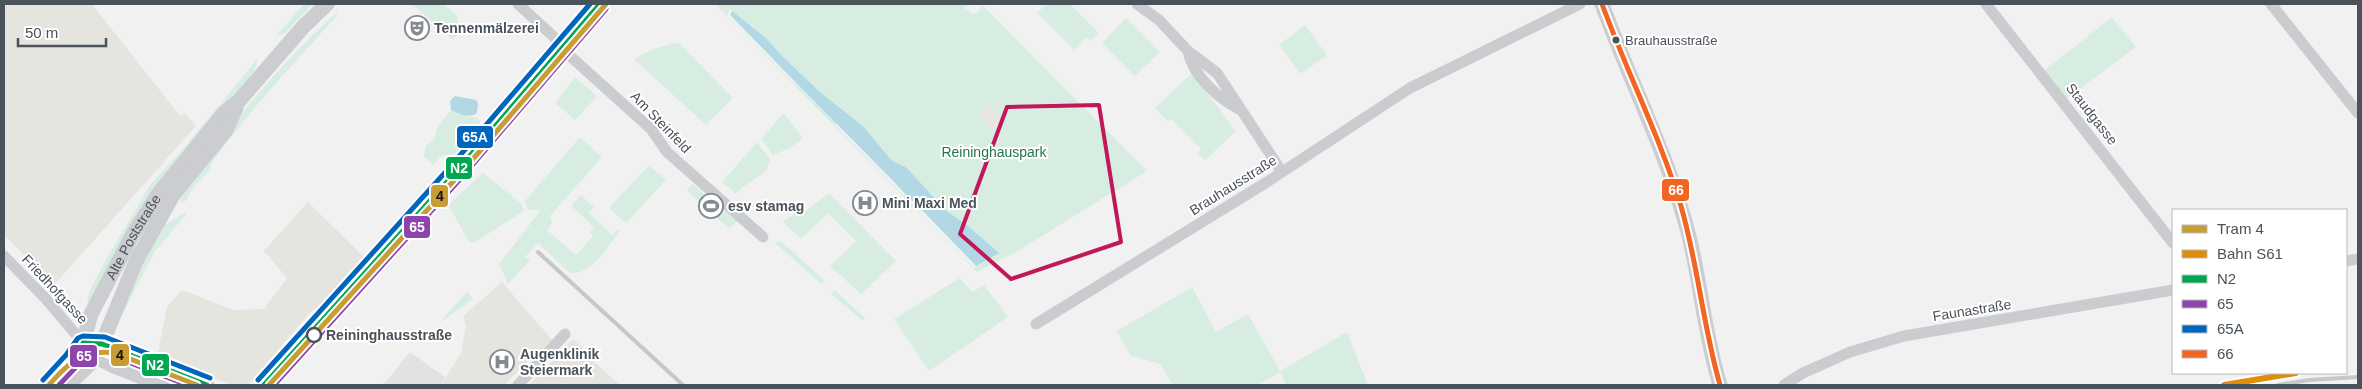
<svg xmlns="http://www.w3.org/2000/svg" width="2362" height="389" viewBox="0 0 2362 389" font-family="Helvetica,sans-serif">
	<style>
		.commercial { fill: #e5e4df }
		.education { fill: #e3e2e2 }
		.green { fill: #d8ede2 }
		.sand { fill: #e7e6e0 }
		.water { fill: #b2d8e6 }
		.pier { fill: #f1f1f1 }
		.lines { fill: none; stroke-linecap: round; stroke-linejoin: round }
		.street { stroke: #cbcccf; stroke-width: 11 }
		.secondary { stroke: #cccdd0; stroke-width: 15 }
		.rail { stroke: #c6c7c9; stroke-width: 4 }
		.bus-1-casing { stroke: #fff; stroke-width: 9 }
		.bus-2-casing { stroke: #fff; stroke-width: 9 }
		.bus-3-casing { stroke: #fff; stroke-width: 9 }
		.bus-4-casing { stroke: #fff; stroke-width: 9 }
		.bus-1 { stroke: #00a651; stroke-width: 5 }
		.bus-2 { stroke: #8e44ad; stroke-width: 5 }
		.bus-3 { stroke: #0065bd; stroke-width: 5 }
		.bus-4 { stroke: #f26522; stroke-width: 5 }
		.rail-1-casing { stroke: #fff; stroke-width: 10 }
		.rail-1 { stroke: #e28c09; stroke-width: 6 }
		.tram-1-casing { stroke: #fff; stroke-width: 9 }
		.tram-1 { stroke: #c89d35; stroke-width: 5 }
		.marked { fill: none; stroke: #c2185b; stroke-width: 4; stroke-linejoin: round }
		.bus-dot { fill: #4a525b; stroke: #fff; stroke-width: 2 }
		.stop-dot { fill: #fff; stroke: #4a525b; stroke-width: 2.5 }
		.labels { text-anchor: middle; stroke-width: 4; stroke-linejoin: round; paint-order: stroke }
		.bus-label { font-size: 13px; fill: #4a525b; stroke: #fff; text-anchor: start }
		.poi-label { font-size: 14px; font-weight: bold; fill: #4a525b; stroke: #fff; text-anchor: start }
		.street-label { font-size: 14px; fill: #4a525b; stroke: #fff }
		.park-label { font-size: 14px; fill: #237451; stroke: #fff }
		.stop-label { font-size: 14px; font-weight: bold; fill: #4a525b; stroke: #fff; text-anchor: start }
		.line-badge { stroke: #fff; stroke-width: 2 }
		.badge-label { font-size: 14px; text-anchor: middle; font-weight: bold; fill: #fff }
		.pale-badge-label { font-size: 14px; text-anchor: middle; font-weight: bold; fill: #111 }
	</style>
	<rect width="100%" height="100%" fill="#f1f1f1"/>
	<path class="commercial" d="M4,4h88l88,112 4,-3 2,1 10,12 -142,159 -50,-50z
		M308,202l57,56 -46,49 -7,3 -64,75 -19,-1 -72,-27 10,-50 15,-17 51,20 31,-1 23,-31 -23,-27z
		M502,282l51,59 -29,24 -20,20h-63l20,-32 5,-27 -3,-10z
		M573,339l10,9 -1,3 38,34h-91z"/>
	<path class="education" d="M410,352l35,25 -4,8h-58z"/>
	<path class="green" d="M304,4h9l-28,29 -10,4z
		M412,4h32l13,12 1,18 -5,6z
		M715,4h255l-5,4 9,7 9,-9 164,165 -131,81 -39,20z
		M1047,4h23l29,29 -9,8 -4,-3 -12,12 -37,-37z
		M338,11l-2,6c-44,48 -88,95 -126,148l2,3 -19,20 -7,13 -7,1c43,-70 99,-136 159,-191z
		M2112,17l24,30 -70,52 -22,-28z
		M1126,18l34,34 -25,24 -33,-33z
		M1305,25l22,30 -26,19 -22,-29z
		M673,43l7,1 53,54 -27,27 -72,-66 15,-8z
		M258,58l-4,13 -9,13 -104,123 -51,95 -3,1 2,-11 14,-27 47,-80 34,-37z
		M1192,73l44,58 -31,29 -7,-7 3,-4 -30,-30 -3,3 -13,-14z
		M575,77l22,19 -22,24 -20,-17z
		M451,110l9,5 18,3 2,5 -25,32h-13l-9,10 -9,-8 2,-11 9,-8 2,-10z
		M784,113l19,25 -13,10 -17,7 -12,-16z
		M580,137l22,20 -52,59 2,7 -5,7 29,25 17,-19 -3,-4 4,-5 -23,-21 10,-11 13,12 -5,6 23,22 6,-6 2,2c-13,16 -27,44 -50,42l-32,-30 -13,14 5,3 -22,24 -9,-20 42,-54h-12l-5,-8z
		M757,142l13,17 -4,12 -31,22 -13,-11z
		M649,166l17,14 -40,43 -16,-14 1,-4z
		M483,173l39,31 2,7 -49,31 -5,1 -22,-38z
		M692,184l45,37 -8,7 -42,-37z
		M829,193l67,68 -35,33 -31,-28 26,-25 -28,-28 -27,26 -18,-17 18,-13 3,3z
		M186,212l-1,4 -30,35 -36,70 15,-41 30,-55z
		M774,242h8l43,39 -5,2z
		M960,278l12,14 12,-7 24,32 -79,54 -35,-52z
		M1192,287l24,45 32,-18 32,57 67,-39 21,53h-82l-6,-13 -22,13h-85l-13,-21 -30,-9 -13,-24z
		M835,290l31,29 -4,1 -31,-26z
		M468,291l5,8 -29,21 -2,-1z"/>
	<path class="sand" d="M984,105h4l14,14v9l-4,2c-11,-1 -16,-7 -19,-17z"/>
	<path class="water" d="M732,11l34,27 13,15 42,40 43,34 27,33 16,8 37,41 24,17 31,27 -23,13 -246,-251z
		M455,96l21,4 2,3 -1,10c-8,6 -18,1 -26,-3l-1,-9z"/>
	<path class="pier" d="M729,10l3,1 -2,4 66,68 -1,1 -68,-68z
		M837,124l57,58 11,12 -2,1 -68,-70z
		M910,199l9,8 57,59 -2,2 -24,-24 -42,-44z"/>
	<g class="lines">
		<path class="street" d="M518,4l35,32 17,20 81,73 16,23 96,85
			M1137,4l22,16 29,31 29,22 65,99
			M1986,4l187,239
			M2271,4l87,109
			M1188,51c4,24 31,48 51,58
			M4,256l42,43 37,44
			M2346,261l12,-2
			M1036,324l231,-142 143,-94 170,-84
			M518,385l47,-51
			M1784,385l19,-12 47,-21 54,-16 269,-46"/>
		<g class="secondary">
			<path d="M1602,4c28,78 66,150 87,232 12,49 16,101 31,149"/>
			<path d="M94,343l8,1 105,41"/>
			<path d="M89,353l25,13 48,19"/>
			<path id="s1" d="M49,385l23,-25 11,-17 8,-29 42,-80 26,-41 65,-80 14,-11 65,-75 24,-23"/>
			<path d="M68,385l28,-27 40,-97 37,-66 53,-65 10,-22"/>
		</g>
		<path class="rail" d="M538,252l145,133
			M2278,385l31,-5 49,-3"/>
		<defs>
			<path id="bus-1" d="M49,385l23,-25 11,-17 19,1 105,41
				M264,385l192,-213 144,-168"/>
			<path id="bus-2" d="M59,385l19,-20 9,-14h13l87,34
				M274,385l188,-208 144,-168"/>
			<path id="bus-3" d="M43,380l23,-25 12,-17 5,-2 22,1 105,41
				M258,380l192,-213 140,-163"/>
			<path id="bus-4" d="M1602,4c25,68 58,133 79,202 17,59 22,120 39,179"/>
		</defs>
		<use href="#bus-1" class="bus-1-casing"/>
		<use href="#bus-2" class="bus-2-casing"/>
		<use href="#bus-3" class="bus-3-casing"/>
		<use href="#bus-4" class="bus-4-casing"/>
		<use href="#bus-1" class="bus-1"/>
		<use href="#bus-2" class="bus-2"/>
		<use href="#bus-3" class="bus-3"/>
		<use href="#bus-4" class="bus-4"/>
		<defs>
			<path id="rail-1" d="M2224,385l72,-12"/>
		</defs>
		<use href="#rail-1" class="rail-1-casing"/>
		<use href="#rail-1" class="rail-1"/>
		<defs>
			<path id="tram-1" d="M49,385c20,-23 34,-36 66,-32l82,32
				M269,385l198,-219 139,-162"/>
		</defs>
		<use href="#tram-1" class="tram-1-casing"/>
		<use href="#tram-1" class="tram-1"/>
	</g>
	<path class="marked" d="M1099,105l22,137 -110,37 -51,-45 47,-127z"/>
	<defs>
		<symbol id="theatre-ring" viewBox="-11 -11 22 22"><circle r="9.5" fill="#fff" stroke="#848a90" stroke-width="1.5"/><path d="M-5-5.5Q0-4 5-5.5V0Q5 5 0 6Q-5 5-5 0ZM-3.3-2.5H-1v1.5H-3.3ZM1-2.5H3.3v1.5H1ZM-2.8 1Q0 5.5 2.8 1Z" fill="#848a90"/></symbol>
		<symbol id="hospital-ring" viewBox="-11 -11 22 22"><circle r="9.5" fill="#fff" stroke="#848a90" stroke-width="1.5"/><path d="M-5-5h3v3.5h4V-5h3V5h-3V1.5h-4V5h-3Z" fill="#848a90"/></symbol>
		<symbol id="stadium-ring" viewBox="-11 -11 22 22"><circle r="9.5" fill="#fff" stroke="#848a90" stroke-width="1.5"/><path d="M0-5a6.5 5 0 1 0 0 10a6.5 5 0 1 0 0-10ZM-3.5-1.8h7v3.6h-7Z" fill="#848a90"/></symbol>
	</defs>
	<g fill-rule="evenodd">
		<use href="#theatre-ring" x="403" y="14" width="28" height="28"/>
		<use href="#hospital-ring" x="851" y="189" width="28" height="28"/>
		<use href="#stadium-ring" x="697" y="192" width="28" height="28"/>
		<use href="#hospital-ring" x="488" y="348" width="28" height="28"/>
	</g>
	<circle class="bus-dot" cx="1616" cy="40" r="4.5"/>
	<circle class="stop-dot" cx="314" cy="335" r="7"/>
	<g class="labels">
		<g class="bus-label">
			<text x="1625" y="45">Brauhausstraße</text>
		</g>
		<g class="poi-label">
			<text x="434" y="33">Tennenmälzerei</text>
			<text x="882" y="208">Mini Maxi Med</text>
			<text x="728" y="211">esv stamag</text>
			<text x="520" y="359">Augenklinik<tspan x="520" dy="16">Steiermark</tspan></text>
		</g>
		<g class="street-label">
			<text transform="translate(2092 114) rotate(52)" y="5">Staudgasse</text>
			<text transform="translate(661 122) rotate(46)" y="5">Am Steinfeld</text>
			<text transform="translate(1233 185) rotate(-32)" y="5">Brauhausstraße</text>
			<text dy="5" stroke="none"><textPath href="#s1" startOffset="172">Alte Poststraße</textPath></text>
			<text transform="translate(55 289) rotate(47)" y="5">Friedhofgasse</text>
			<text transform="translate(1972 310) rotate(-9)" y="5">Faunastraße</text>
		</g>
		<g class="park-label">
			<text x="994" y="157">Reininghauspark</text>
		</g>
		<g class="stop-label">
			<text x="326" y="340">Reininghausstraße</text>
		</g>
	</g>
	<g class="line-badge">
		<rect x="456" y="125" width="38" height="24" rx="5" fill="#0065bd"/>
		<rect x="445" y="156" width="28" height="24" rx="5" fill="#00a651"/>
		<rect x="1661" y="178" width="29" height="24" rx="5" fill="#f26522"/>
		<rect x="430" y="184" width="19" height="24" rx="5" fill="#c89d35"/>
		<rect x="403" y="215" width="28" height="24" rx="5" fill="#8e44ad"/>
		<rect x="110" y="343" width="20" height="24" rx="5" fill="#c89d35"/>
		<rect x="69" y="344" width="29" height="24" rx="5" fill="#8e44ad"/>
		<rect x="141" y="353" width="29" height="24" rx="5" fill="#00a651"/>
	</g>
	<g class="badge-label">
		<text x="475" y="142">65A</text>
		<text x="459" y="173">N2</text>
		<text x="1676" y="195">66</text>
		<text x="417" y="232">65</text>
		<text x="84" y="361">65</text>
		<text x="155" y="370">N2</text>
	</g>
	<g class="pale-badge-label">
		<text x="440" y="201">4</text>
		<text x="120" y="360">4</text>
	</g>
	<rect width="2362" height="389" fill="none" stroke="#4a525b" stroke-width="10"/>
	<rect x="2172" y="209" width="175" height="165" fill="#ffffff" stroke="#b7babd"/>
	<rect x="2182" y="225" width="25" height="8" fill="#c89d35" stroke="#b7babd"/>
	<text x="2217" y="234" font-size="15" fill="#4a525b">Tram 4</text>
	<rect x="2182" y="250" width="25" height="8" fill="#e28c09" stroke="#b7babd"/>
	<text x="2217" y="259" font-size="15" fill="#4a525b">Bahn S61</text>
	<rect x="2182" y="275" width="25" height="8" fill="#00a651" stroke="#b7babd"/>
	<text x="2217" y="284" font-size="15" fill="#4a525b">N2</text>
	<rect x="2182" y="300" width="25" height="8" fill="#8e44ad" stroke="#b7babd"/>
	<text x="2217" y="309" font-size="15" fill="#4a525b">65</text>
	<rect x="2182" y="325" width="25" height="8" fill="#0065bd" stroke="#b7babd"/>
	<text x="2217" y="334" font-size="15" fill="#4a525b">65A</text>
	<rect x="2182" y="350" width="25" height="8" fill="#f26522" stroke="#b7babd"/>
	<text x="2217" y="359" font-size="15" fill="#4a525b">66</text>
	<path d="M18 38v8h88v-8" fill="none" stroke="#4a525b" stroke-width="2.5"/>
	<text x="25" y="38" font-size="15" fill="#4a525b" stroke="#ffffff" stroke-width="4" paint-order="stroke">50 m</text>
</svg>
